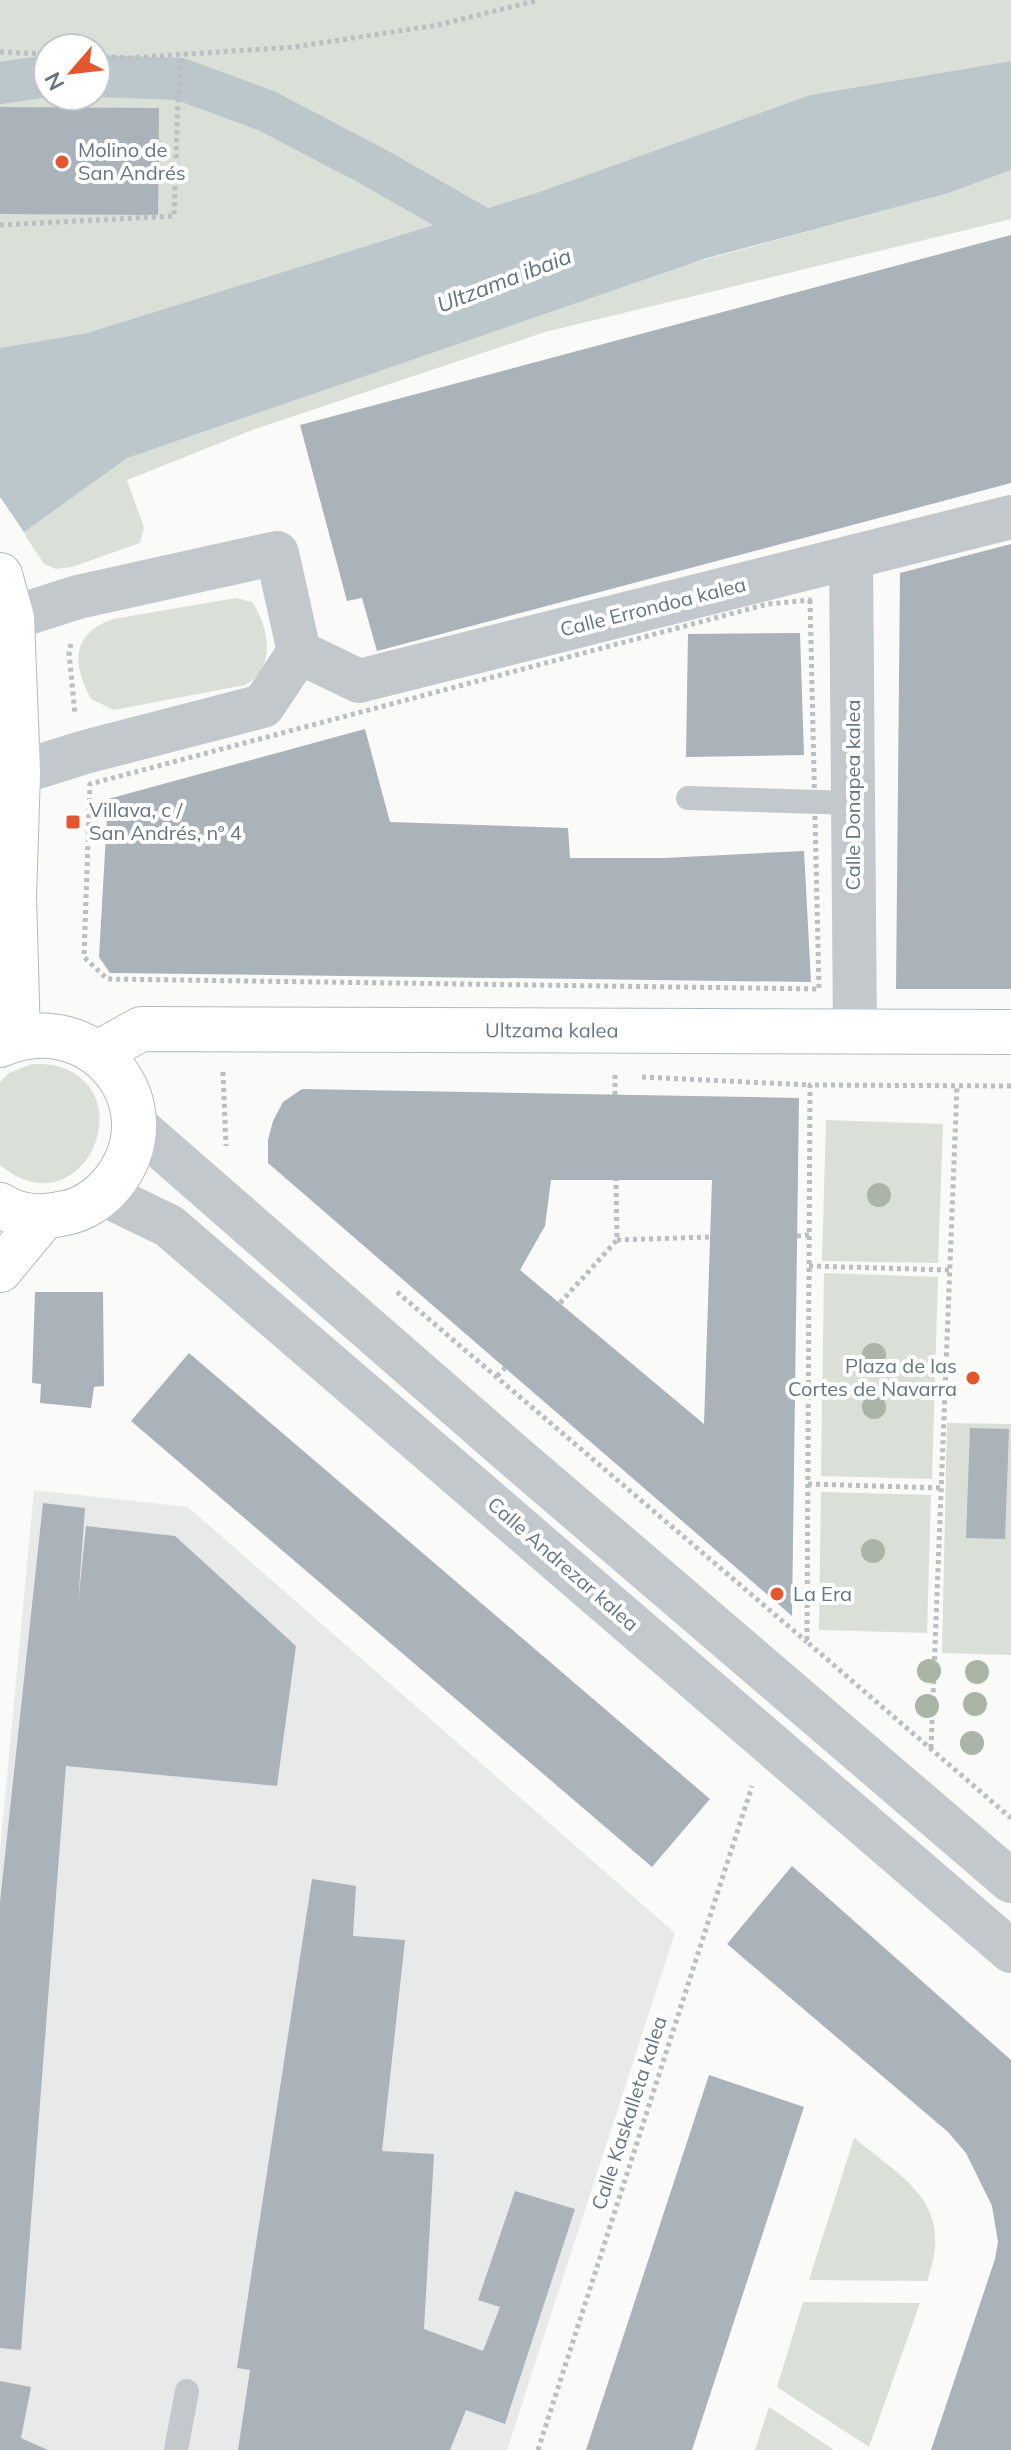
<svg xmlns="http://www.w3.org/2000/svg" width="1011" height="2450" viewBox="0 0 1011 2450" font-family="Mulish,sans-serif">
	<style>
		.built { fill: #e8e9e9 }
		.green { fill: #dadfd7; fill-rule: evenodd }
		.water { fill: #bbc7cb }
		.pier { fill: #fafaf8 }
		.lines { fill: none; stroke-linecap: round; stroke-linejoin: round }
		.canal { stroke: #bbc7cb; stroke-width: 42 }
		.building { fill: #aab3b9; fill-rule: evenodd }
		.secondary-casing { stroke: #b3babf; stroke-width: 46 }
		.path { stroke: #bbbfc2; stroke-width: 5; stroke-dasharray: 4 4; stroke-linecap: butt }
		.lane { stroke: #c3c8cc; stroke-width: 24 }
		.street { stroke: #c3c8cc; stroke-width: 44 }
		.secondary { stroke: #fff; stroke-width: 44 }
		.tree { fill: #aab4a7 }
		.poi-dot { fill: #e4572e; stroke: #fff; stroke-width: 3 }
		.labels { text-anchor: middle; stroke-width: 8; stroke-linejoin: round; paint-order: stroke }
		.poi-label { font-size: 20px; fill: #657683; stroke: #fff; text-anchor: start }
		.street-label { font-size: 20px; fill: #657683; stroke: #fff }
		.water-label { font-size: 22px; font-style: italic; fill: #60757c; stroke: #fff }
	</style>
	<rect width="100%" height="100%" fill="#fafaf8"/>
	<path class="built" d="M34,1490l154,17 487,426 -168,517h-507v-599z"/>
	<path class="green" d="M0,0h1011v61l-201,34 -271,97 -452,141 -87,15zM48,48h48v48h-48z
		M1011,170v49l-466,113 -290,97 -128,51 17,48 -4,15 -68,24 -16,2 -12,-5 -44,-67 44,-21 395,-144 510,-139z
		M236,598l16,4c17,25 25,66 -7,83l-131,25 -23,-11c-19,-35 -20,-65 22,-80z
		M32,1064c8,0 18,0 25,2 88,24 25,167 -57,99v-83l9,-9z
		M826,1120l117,4 -5,139 -116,-2z
		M824,1273l114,4 -6,202 -111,-3z
		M947,1423l64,1v231l-69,-2z
		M821,1492l110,3 -4,138 -108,-3z
		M854,2138c53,43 101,66 73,143l-118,-1z
		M803,2302l117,1 -51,144 -92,-60z
		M769,2407l65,43h-79z"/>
	<path class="water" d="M1011,61v109l-62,23 -245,66 -577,199 -103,74 -24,30v-214l87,-15 452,-141 271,-97z"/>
	<path class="pier" d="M0,497l26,38 -26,31z"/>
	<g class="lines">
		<path class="canal" d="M96,76l84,3 87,32 105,55 135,77
			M0,83l48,-7"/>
	</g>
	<path class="building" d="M0,107l159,1 -1,107 -158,-1z
		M1011,235v248l-634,168 -15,-53 -15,3 -47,-176z
		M1011,544v445h-115l4,-416z
		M800,633l4,122 -118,2 2,-123z
		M365,729l25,93 178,6 2,30h94l140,-7 7,131 -701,-9 -11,-16 9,-158z
		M302,1089l497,9 -7,518 -524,-453v-23l5,-19 10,-19zM551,1180h161l-8,244 -184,-154 25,-44z
		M35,1292h68l1,94 -10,1 -3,21 -51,-5 1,-19 -9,-1z
		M189,1353l521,446 -58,68 -521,-446z
		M970,1428l39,1 -4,110 -39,-1z
		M43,1503l42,5 -7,95 8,-77 89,10 121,110 -19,140 -211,-20 -45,584 -21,-2v-446z
		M792,1866l219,194v390h-80l64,-191 3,-17 -6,-36 -26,-53 -18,-21 -221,-188z
		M312,1879l44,7 -3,50 52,4 -23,211 52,3 -10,175 59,22 17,-44 -22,-7 37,-109 60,18 -70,215 -39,-14 -16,40h-212l12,-80 -13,-2z
		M709,2075l95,32 -112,343h-106z
		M0,2381l31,6 -10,51 27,12h-48z"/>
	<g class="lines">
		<defs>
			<g id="secondary">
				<path d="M0,575l12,43 6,155 -4,124 4,140"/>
				<path d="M0,1045c92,-41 176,62 111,140 -11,13 -28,25 -46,28 -22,5 -46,5 -65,-8"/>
				<path id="s1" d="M98,1053l43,-24 870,3"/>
				<path d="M0,1270l43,-52"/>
			</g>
		</defs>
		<use href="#secondary" class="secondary-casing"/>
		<path class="path" d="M0,52l48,2
			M96,56l31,2 167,-11 144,-22 101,-25
			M0,225l174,-9 4,-117 4,-45
			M810,600l9,389 -712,-10 -23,-22 6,-173 678,-180z
			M71,644l-2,8 6,62
			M223,1072l3,74
			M615,1075v20
			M642,1077l168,8
			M1011,1086l-201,-1 -3,557 204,176
			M797,1236l12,-1
			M617,1240l93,-3
			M809,1266l140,4
			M397,1292l410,350
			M560,1303l57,-63 -1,-60
			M497,1376l8,-8
			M808,1484l134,4
			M931,1748l26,-662
			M538,2450l214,-664"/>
		<path class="lane" d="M688,798l165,5
			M176,2450l11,-59"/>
		<path class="street" d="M851,557l4,475
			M12,618l66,-21 199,-44 22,99 -36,54 -178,46 -67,21
			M299,652l60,29 652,-164
			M134,1124l370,323 507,434
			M103,1194l66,32 842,725"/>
		<use href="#secondary" class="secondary"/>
	</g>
	<g class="tree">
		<circle cx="879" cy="1195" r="12"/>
		<circle cx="874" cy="1355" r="12"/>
		<circle cx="874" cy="1407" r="12"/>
		<circle cx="873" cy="1551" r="12"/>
		<circle cx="929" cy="1671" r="12"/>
		<circle cx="977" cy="1672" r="12"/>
		<circle cx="975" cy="1704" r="12"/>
		<circle cx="927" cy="1706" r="12"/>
		<circle cx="972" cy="1743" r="12"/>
	</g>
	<g class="poi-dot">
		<circle cx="62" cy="162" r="8"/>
		<rect x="65" y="814" width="16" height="16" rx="4"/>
		<circle cx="973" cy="1378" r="8"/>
		<circle cx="777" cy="1594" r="8"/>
	</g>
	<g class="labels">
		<g class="poi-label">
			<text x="78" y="157">Molino de<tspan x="78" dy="23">San Andrés</tspan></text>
			<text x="89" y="817">Villava, c /<tspan x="89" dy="23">San Andrés, nº 4</tspan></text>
			<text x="957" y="1373" text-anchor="end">Plaza de las<tspan x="957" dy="23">Cortes de Navarra</tspan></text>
			<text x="793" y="1601">La Era</text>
		</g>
		<g class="street-label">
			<text transform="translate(653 607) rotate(-14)" y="7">Calle Errondoa kalea</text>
			<text transform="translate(853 795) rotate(-90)" y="7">Calle Donapea kalea</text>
			<text dy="7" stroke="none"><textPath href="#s1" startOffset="460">Ultzama kalea</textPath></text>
			<text transform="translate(563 1564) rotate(41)" y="7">Calle Andrezar kalea</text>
			<text transform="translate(629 2113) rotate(-72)" y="7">Calle Kaskalleta kalea</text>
		</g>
		<g class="water-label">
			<text transform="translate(504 280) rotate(-21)" y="8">Ultzama ibaia</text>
		</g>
	</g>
	<g transform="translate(72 72) rotate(242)"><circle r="38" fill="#ffffff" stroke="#c1c8cd" stroke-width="2"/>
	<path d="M0-6L14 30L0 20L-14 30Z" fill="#e4572e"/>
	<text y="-12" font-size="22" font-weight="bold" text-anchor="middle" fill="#657683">N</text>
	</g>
</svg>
